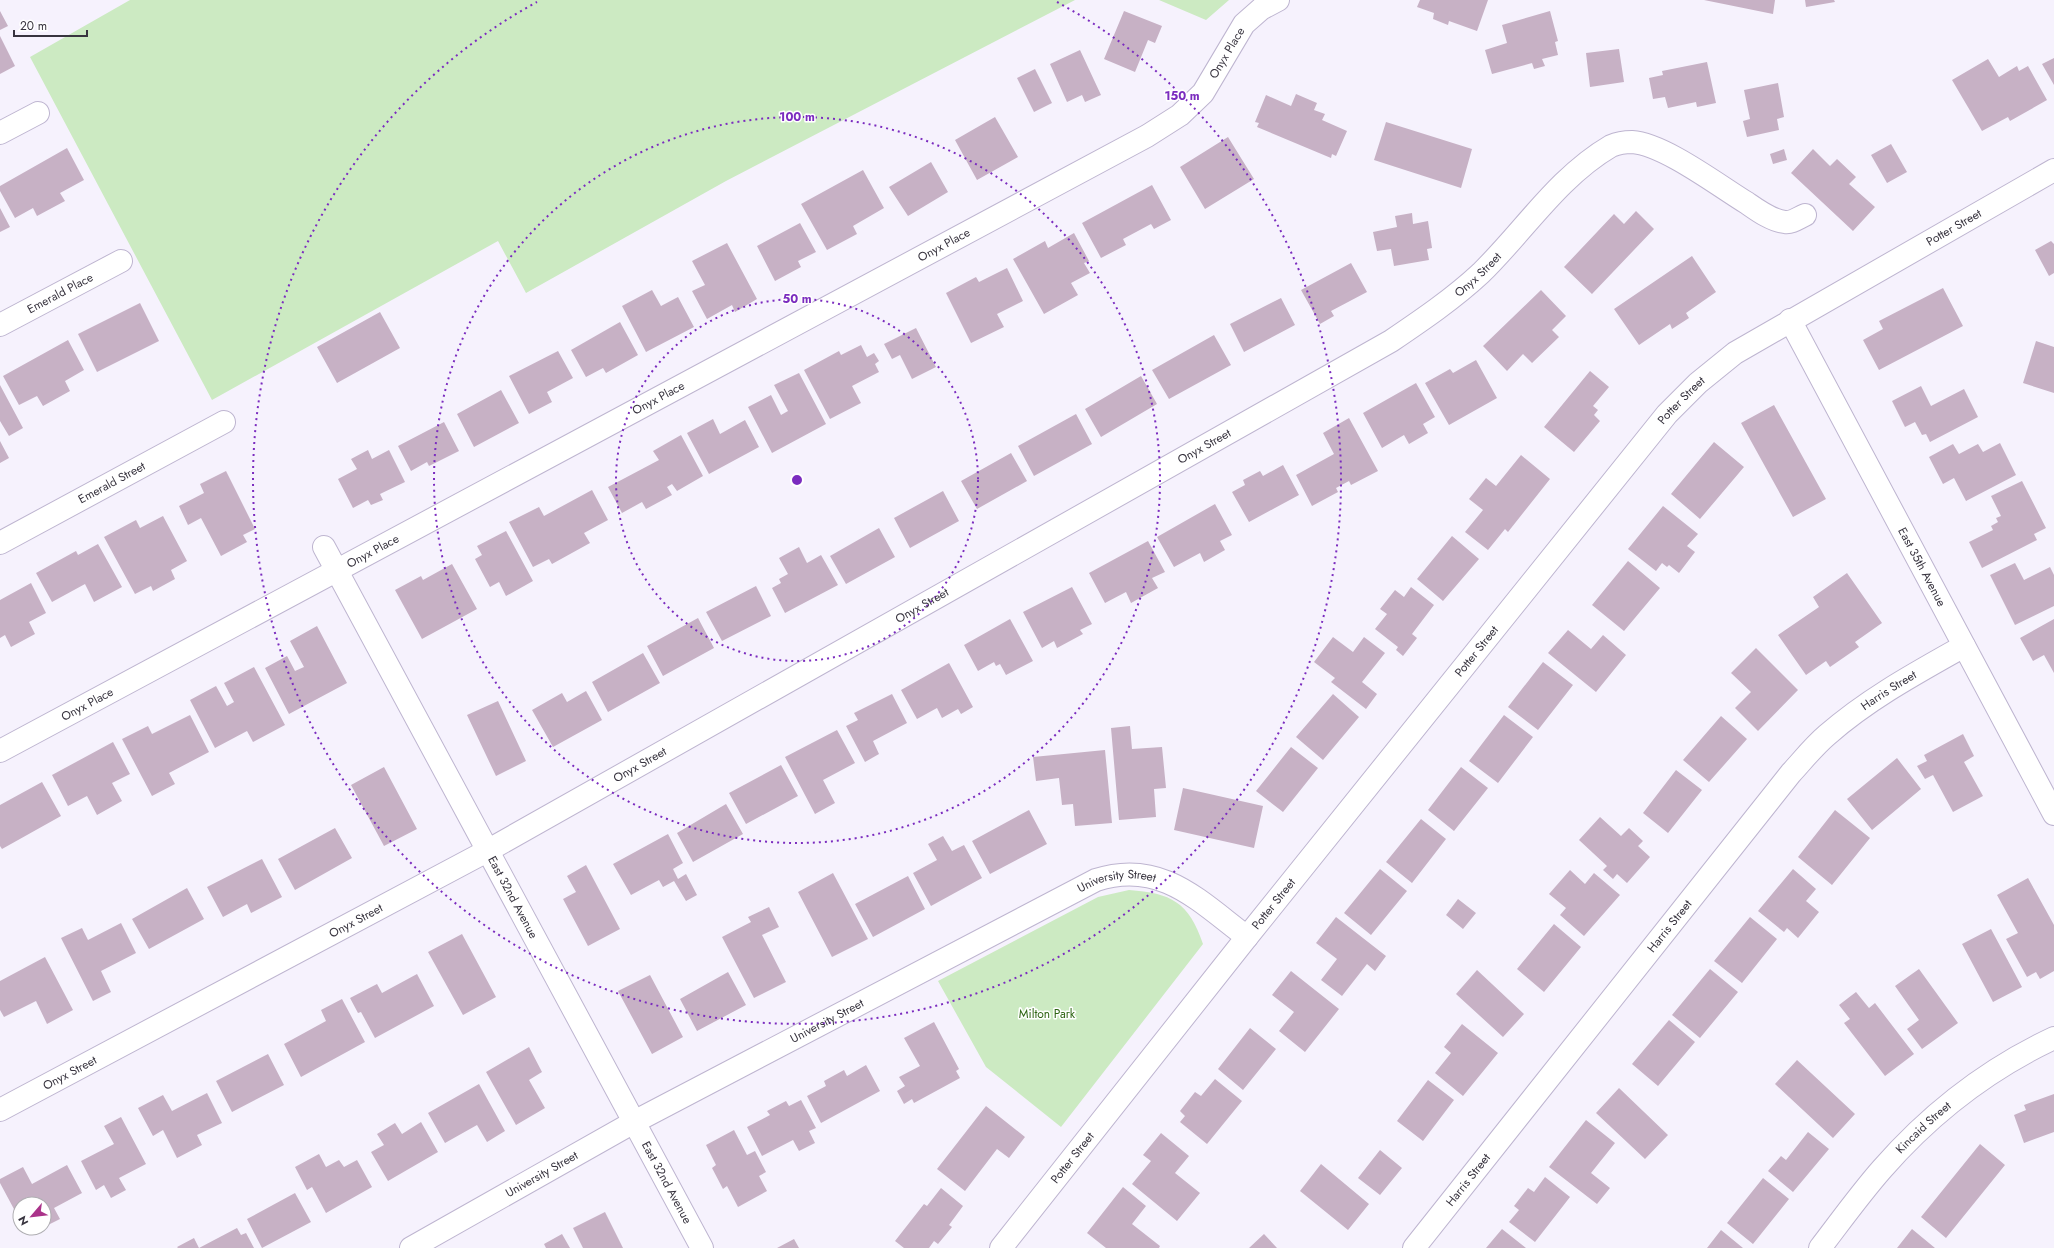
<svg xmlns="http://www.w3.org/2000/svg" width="2054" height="1248" viewBox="0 0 2054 1248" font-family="Jost,sans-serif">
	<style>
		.green { fill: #cceac2 }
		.building { fill: #c7b1c5 }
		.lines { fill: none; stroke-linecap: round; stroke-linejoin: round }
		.minor-casing { stroke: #beb5d0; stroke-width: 24 }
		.minor { stroke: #fff; stroke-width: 22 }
		.ring { fill: none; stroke: #7b2cbf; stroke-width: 2; stroke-dasharray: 2 4 }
		.labels { text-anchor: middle; stroke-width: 3; stroke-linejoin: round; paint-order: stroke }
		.street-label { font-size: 12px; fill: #38343f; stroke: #fff }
		.park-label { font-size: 12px; fill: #2d6412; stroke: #fff }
		.centre { fill: #7b2cbf; stroke: #fff; stroke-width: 2 }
		.ring-label { font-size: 12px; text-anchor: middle; font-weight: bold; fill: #7b2cbf; stroke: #fff; stroke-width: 3; stroke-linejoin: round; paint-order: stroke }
	</style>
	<rect width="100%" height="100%" fill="#f6f2fd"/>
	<path class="green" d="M130,0h945l-349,181 -200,112 -28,-52 -286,159 -182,-343z
		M1159,0h70l-23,20z
		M1129,890c42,3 60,12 74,54l-142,183 -75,-60 -48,-86 160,-84z"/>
	<path class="building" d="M1420,0h68l-11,31 -28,-10 -1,4 -15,-6 1,-6 -17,-6z
		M1704,0h71l-2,14z
		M1805,0h29l1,2 -29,5z
		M0,11l8,15 -8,4z
		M1124,11l38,15 -7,17 -7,-3 -13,32 -31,-13z
		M1550,11l8,30 -3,1 3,13 -16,4 3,7 -11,3 -2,-6 -40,11 -7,-24 22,-7 -5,-18z
		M0,36l15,30 -15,8z
		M1619,49l5,33 -34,5 -4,-34z
		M1080,50l21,45 -16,7 -3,-7 -15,7 -17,-38z
		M2054,58v27l-12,-21z
		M1988,59l11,18 18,-11 2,5 9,-5 19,34 -37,21 -2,-4 -26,14 -30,-51z
		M1707,62l9,41 -19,4 -1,-5 -28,6 -3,-11 -12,2 -4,-21 14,-3 -1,-4z
		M1035,69l17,34 -18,9 -17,-34z
		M1778,83l6,34 -7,2 2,11 -32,7 -4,-16 7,-2 -6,-29z
		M1296,94l21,9 -3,7 11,4 -3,6 25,11 -11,25 -4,-2 -1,4 -74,-31 2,-4 -4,-1 11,-27 25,11z
		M995,117l23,40 -41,23 -22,-40z
		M1386,122l86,27 -11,39 -87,-28z
		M1228,137l26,42 -49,30 -25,-42z
		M1891,144l16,28 -20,11 -16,-28z
		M67,148l17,32 -24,13 5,8 -28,15 -4,-8 -18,10 -15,-27v-5z
		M1784,149l3,11 -14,4 -3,-10z
		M1813,149l17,17 7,-7 19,18 -7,7 26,23 -22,24 -62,-58z
		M931,162l17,30 -40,24 -19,-29z
		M863,170l21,38 -31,18 4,8 -30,16 -26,-46z
		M1152,185l19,35 -17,9 -3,-5 -28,15 3,6 -25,13 -19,-35z
		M0,208l10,19 -10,5z
		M1636,211l18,18 -62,65 -28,-27 50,-53 10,10z
		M1412,213l1,11 15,-3 4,27 -5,1 2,11 -35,6 -3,-17 -14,2 -4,-19 24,-5 -2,-11z
		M800,223l16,29 -18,9 3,6 -26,14 -18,-35z
		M1074,233l15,28 -5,2 6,10 -19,10 7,12 -34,19 -31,-55 32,-18 3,7z
		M2051,241l3,3v29l-5,3 -14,-26z
		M727,243l30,56 -22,13 -3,-7 -25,14 -15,-28 13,-6 -13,-24z
		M1692,256l24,36 -30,21 3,5 -17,11 -2,-5 -31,21 -25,-36z
		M1351,263l16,29 -36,19 3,5 -14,8 -19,-34z
		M1007,268l16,33 -26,13 7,13 -33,16 -25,-50 30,-16 3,5z
		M1943,288l20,38 -84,44 -16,-30 20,-11 -4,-8z
		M652,290l9,16 17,-9 16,30 -48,25 -24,-46z
		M1541,290l25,26 -14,14 7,7 -27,26 -9,-9 -16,17 -24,-25z
		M1281,298l14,27 -51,27 -14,-28z
		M140,303l19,38 -62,31 -19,-38z
		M380,312l20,36 -63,35 -20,-36z
		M620,322l18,33 -32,18 -3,-5 -17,9 -15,-27z
		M916,328l20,39 -24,12 -12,-24 -8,4 -8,-15z
		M1214,335l17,30 -62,34 -17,-29z
		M68,340l16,30 -19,11 5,10 -27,15 -6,-10 -18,9 -16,-29z
		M2036,341l18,6v46l-31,-10z
		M861,345l6,12 7,-4 5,8 -4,3 4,8 -27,14 9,17 -31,16 -26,-49 35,-19 2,4z
		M558,351l15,27 -26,14 5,10 -23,12 -20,-38z
		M1476,360l21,38 -48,27 -24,-42 25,-14 3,4z
		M1590,371l19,16 -16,19 5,4 -4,5 6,6 -26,31 -30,-25z
		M799,373l27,51 -54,29 -24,-46 23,-12 10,20 7,-4 -14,-26z
		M1141,376l16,28 -56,33 -16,-28z
		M1416,383l19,34 -12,7 5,9 -19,11 -5,-9 -22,13 -19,-35z
		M0,385l23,43 -14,8 -9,-15z
		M1921,386l10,20 33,-17 14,28 -48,25 -4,-8 -4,1 -7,-13 -10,5 -13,-26z
		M501,390l18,33 -45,24 -17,-33z
		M1774,405l52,94 -33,18 -52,-94z
		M1076,414l16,30 -58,32 -16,-30z
		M1349,418l29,53 -27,14 -2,-4 -13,7 2,4 -26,14 -16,-31 38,-21 -11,-21z
		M713,419l7,15 25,-14 14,27 -50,27 -22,-41z
		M444,422l15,29 -30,15 -2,-4 -16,9 -13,-25z
		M681,435l22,41 -26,15 -5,-7 -5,3 5,8 -26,14 -4,-7 -20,11 -14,-26 51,-27 -6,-9z
		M0,441l9,17 -9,5z
		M1714,442l30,25 -44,52 -29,-25z
		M2000,443l16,32 -50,26 -12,-23 -11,6 -14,-27 24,-13 6,10 19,-10 5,8z
		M368,450l4,9 17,-9 16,32 -25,12 3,6 -12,5 -3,-5 -15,8 -15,-29 19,-10 -6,-10z
		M1011,453l16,28 -50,28 -16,-28z
		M1521,455l29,24 -42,53 -3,-3 -17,21 -23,-18 18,-22 -14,-11 17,-21 10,8z
		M1283,465l16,30 -50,27 -17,-30 13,-7 -2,-5 17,-9 3,5z
		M226,471l29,58 -12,6 4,7 -26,14 -20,-38 -13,7 -9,-19 25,-13 -4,-9z
		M2022,481l24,47 -12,6 3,6 -55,28 -13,-26 24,-12 -2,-4 7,-4 -2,-4 5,-2 -10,-20z
		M592,490l16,30 -24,13 6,10 -38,21 -3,-5 -16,8 -24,-45 30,-15 5,9z
		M943,491l16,30 -49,27 -16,-30z
		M1215,504l17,31 -12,6 5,9 -21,12 -4,-9 -26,14 -17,-30z
		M1663,506l35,28 -11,12 8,6 -16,21 -10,-8 -2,2 -5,-4 -6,8 -28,-22z
		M163,516l24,45 -16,9 4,9 -22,12 -2,-5 -16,8 -31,-57 32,-17 4,8z
		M879,528l16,29 -49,27 -16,-28z
		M506,531l27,50 -27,15 -7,-14 -9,5 -15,-28 7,-4 -5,-9z
		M1452,536l27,23 -36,42 -26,-22z
		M1148,541l17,31 -13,6 6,10 -27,15 -5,-11 -21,11 -16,-30z
		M98,544l24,43 -28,15 -9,-18 -33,18 -16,-29 40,-22 2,4z
		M799,547l8,16 14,-8 17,30 -53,28 -13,-25 9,-5 -2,-4 9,-5 -9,-16z
		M1628,561l32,27 -36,43 -32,-26z
		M2015,563l9,17 26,-13 4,8v31l-39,19 -25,-50z
		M452,564l25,45 -55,30 -27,-49 26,-14 2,4z
		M1847,573l35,50 -27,19 4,5 -29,20 -4,-6 -20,14 -28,-40 41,-28 -6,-10z
		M31,583l15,30 -17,9 6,12 -24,13 -6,-12 -5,3v-38z
		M756,586l15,30 -49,25 -16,-29z
		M1072,587l20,37 -12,6 3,4 -26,14 -3,-7 -12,7 -19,-36z
		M1411,587l23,18 -22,29 5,4 -14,18 -7,-6 2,-3 -23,-18 12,-15 -7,-5 15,-19 9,7z
		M698,618l16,30 -51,28 -16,-30z
		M1010,619l23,42 -27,14 -6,-11 -4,2 -2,-4 -16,9 -14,-26z
		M2054,619v54l-10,-18 -11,6 -13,-23z
		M317,626l30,57 -58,31 -24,-46 22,-12 8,15 9,-4 -14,-26z
		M1568,630l23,19 12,-14 23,20 -30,37 -48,-39z
		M1333,637l20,15 11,-15 21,16 -23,29 15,12 -11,15 -35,-27 4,-4 -21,-16z
		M1756,648l42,42 -40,41 -23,-23 16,-16 -20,-19z
		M643,653l17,30 -52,29 -16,-30z
		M1543,662l30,23 -35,45 -30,-23z
		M949,663l24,44 -12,7 -3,-5 -16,9 -5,-10 -20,11 -16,-29z
		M254,667l31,58 -32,17 -6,-11 -32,17 -25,-48 26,-14 11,20 7,-4 -10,-19z
		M586,691l16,29 -49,27 -21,-37 30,-17 5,9z
		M892,694l15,29 -34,18 6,13 -14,8 -19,-36 12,-6 -4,-7z
		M1333,694l26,23 -36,43 -27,-23z
		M498,701l28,60 -30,15 -29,-61z
		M190,715l19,37 -40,21 6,11 -23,12 -30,-57 26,-13 4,8z
		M1504,715l29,22 -35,46 -29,-22z
		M1721,716l26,23 -38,43 -26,-22z
		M1130,726l2,23 30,-2 4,41 -12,1 2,28 -37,3 -8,-92z
		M837,730l18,33 -32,17 12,23 -20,11 -30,-57z
		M1963,734l11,22 -10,6 19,34 -30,16 -20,-37 -8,4 -8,-13 10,-5 -3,-6z
		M113,742l17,32 -18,9 10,18 -25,14 -10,-19 -19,10 -16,-31z
		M1291,747l27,21 -35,44 -27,-21z
		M1105,750l7,73 -37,3 -2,-22 -11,1 -3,-27 -23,3 -3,-24z
		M1897,758l24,31 -49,41 -25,-31z
		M781,765l17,31 -52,28 -17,-31z
		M384,767l33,62 -33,17 -33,-61z
		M1461,767l27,21 -34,43 -26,-21z
		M1676,770l26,20 -34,43 -25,-20z
		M42,782l19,34 -59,33 -2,-3v-41z
		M1183,788l80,18 -9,42 -80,-18z
		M726,804l17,30 -50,28 -16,-29z
		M1029,810l18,34 -57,30 -18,-33z
		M1835,810l35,28 -38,47 -34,-28z
		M1600,817l21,19 8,-8 14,13 -5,5 12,11 -23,26 -10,-9 -4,5 -10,-9 4,-4 -28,-26z
		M1421,819l25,20 -34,44 -26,-21z
		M335,828l17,30 -57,32 -17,-31z
		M668,834l15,29 -10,6 5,10 8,-5 11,21 -11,6 -12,-20 -11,6 -4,-7 -28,15 -18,-31z
		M943,836l9,15 12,-6 18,33 -51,28 -18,-33 24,-13 -9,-16z
		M262,859l20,38 -31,16 -4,-9 -24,13 -16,-30z
		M586,865l34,64 -32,17 -25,-47 13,-7 -9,-16z
		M1380,869l27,22 -36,44 -27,-22z
		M1793,869l23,20 -10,12 13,11 -21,26 -11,-10 -3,4 -26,-21z
		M1570,870l15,14 9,-11 26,22 -36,41 -24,-21 6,-7 -17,-14z
		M833,873l35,66 -36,18 -34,-65z
		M908,876l17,33 -52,28 -18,-33z
		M2028,878l26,47v46l-14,8 -4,-7 -9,5 -21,-38 12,-6 -21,-38z
		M187,888l17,31 -55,30 -17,-30z
		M1458,899l18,14 -13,16 -17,-14z
		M769,907l10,20 -17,8 24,47 -32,16 -32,-61 29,-15 -3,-5z
		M1336,917l50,39 -11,15 -8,-7 -25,32 -21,-16 16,-21 -21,-16z
		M1750,917l27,22 -35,44 -28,-22z
		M121,923l15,30 -35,18 10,21 -18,9 -32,-63 21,-10 6,12z
		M1554,924l27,23 -37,45 -27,-23z
		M1991,929l31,58 -29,15 -31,-58z
		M462,934l34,63 -33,18 -35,-63z
		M45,957l28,53 -26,14 -11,-23 -32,16 -4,-7v-29z
		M1710,969l28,23 -38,46 -28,-23z
		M1919,969l39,54 -36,26 -15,-20 12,-9 -24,-34z
		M1477,970l47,44 -21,23 -47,-43z
		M1291,971l48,38 -34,43 -26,-21 15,-19 -22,-17z
		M728,972l18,33 -49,26 -17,-32z
		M417,974l17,32 -59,32 -14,-26 -3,1 -8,-15 27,-14 5,9z
		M650,975l33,62 -31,17 -34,-63z
		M1856,992l13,16 6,-5 39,51 -29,22 -41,-53 6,-4 -11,-14z
		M342,999l23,43 -64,35 -17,-33 42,-23 -5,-11z
		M1669,1020l26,22 -37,44 -26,-22z
		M934,1022l25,47 -3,2 4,7 -46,25 -2,-4 -8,5 -7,-13 8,-5 -6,-9 21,-11 -16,-28z
		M1462,1024l36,29 -35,43 -28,-23 16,-20 -7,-6z
		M1250,1028l26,21 -33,41 -25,-21z
		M529,1047l13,25 -13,8 16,28 -29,17 -30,-53z
		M268,1054l16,31 -52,27 -16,-31z
		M1797,1060l58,54 -22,24 -58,-54z
		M866,1065l14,26 -59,32 -14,-27 19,-10 -2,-5 20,-11 3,6z
		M1215,1079l27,22 -35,43 -27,-22 5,-6 -5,-5 15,-19 6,4z
		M1428,1080l26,20 -31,41 -26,-20z
		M479,1084l26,47 -18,11 -10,-17 -32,18 -17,-30z
		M1619,1088l49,47 -23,24 -49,-46z
		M207,1093l15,30 -25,12 5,10 -25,13 -14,-28 -10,6 -15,-28 25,-13 9,16z
		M2054,1094v38l-30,11 -10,-28 12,-5 -2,-5z
		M801,1100l15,28 -7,3 6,12 -16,8 -6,-11 -31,16 -15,-29 23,-12 -3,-4 19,-10 3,5z
		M986,1106l39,31 -16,21 -12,-9 -32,42 -28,-22z
		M121,1117l25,47 -27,14 7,12 -15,8 -7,-13 -8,5 -15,-29 33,-17 -10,-18z
		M1586,1120l29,23 -24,30 19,15 -13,16 -48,-37z
		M421,1122l17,30 -50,29 -17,-29 13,-7 -7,-11 18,-11 7,11z
		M734,1130l13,25 8,-4 11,21 -7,4 8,15 -29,16 -11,-21 -4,3 -11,-21 4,-3 -10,-20z
		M1808,1132l21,17 -36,43 -25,-21 13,-15 5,4z
		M1161,1133l28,23 -14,17 25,20 -23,28 -45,-37 19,-23 -8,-6z
		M1980,1144l25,21 -59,73 -25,-21z
		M1380,1150l22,18 -22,27 -22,-17z
		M319,1154l7,13 13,-7 5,7 13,-7 15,27 -46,26 -14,-26 -5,3 -12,-23z
		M1321,1164l48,40 -21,26 -48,-39z
		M67,1165l15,28 -28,15 6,11 -16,8v-23h-24v5l-5,2 -15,-28v-4l23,-12 9,17z
		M1545,1177l25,20 -35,45 -26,-20 10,-12 -5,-4 14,-18 6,4z
		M1763,1178l26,21 -36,45 -26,-21z
		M1123,1187l23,19 -14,18 28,22 -1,2h-53l-19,-15z
		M941,1188l22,18 -14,19 3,2 -14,17 -4,-3 -5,7h-25l-9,-7 29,-37 3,2z
		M295,1193l16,29 -49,26 -15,-29z
		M605,1212l18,36h-40l-10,-20z
		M237,1228l4,7 5,-2 8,15h-76l-1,-1 17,-9 5,10z
		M1502,1229l24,19h-40z
		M1912,1229l23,19h-38z
		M1721,1230l22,18h-36z
		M562,1234l8,14h-24l-2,-4z
		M1264,1234l13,14h-28z
		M794,1239l5,9h-22z"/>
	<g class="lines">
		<defs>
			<g id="minor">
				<path d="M0,133l38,-20"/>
				<path id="s1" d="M1790,320l264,494"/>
				<path id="s2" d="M0,325l121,-64"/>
				<path id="s3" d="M0,543l224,-121"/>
				<path id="s4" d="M324,547l378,701"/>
				<path id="s5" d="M0,751l1147,-615 33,-21 23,-22 41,-69 17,-15 17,-9"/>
				<path id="s6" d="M0,1110l487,-259 904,-510c31,-21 62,-42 90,-68 43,-42 77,-96 130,-127 7,-3 14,-4 21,-4 32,2 87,44 115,61 10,7 25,18 38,19 7,1 13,-4 20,-7"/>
				<path id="s7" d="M411,1248l223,-126 462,-242c65,-21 103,21 151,57"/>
				<path id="s8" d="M1001,1248l246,-311 420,-523 31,-31 37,-30 319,-183"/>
				<path id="s9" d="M1414,1248l377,-475c12,-13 23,-27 36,-38 41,-36 89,-62 137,-89"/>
				<path id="s10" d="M1820,1248c20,-26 40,-54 62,-79 48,-55 106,-100 172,-131"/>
			</g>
		</defs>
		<use href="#minor" class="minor-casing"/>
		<use href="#minor" class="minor"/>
	</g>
	<g class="ring">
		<circle cx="797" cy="480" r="181"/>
		<circle cx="797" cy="480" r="363"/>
		<path d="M1057 2A544 544 0 1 1 537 2"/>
	</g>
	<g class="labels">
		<g class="street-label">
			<text dy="4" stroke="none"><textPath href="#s5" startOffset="1419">Onyx Place</textPath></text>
			<text dy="4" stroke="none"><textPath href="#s8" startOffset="1411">Potter Street</textPath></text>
			<text dy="4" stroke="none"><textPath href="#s5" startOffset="1071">Onyx Place</textPath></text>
			<text dy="4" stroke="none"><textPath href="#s6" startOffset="1699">Onyx Street</textPath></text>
			<text dy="4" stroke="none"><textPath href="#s2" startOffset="68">Emerald Place</textPath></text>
			<text dy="4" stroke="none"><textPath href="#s5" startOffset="747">Onyx Place</textPath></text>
			<text dy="4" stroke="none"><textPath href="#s8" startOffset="1087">Potter Street</textPath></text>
			<text dy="4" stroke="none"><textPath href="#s6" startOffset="1375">Onyx Street</textPath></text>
			<text dy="4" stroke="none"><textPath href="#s3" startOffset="127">Emerald Street</textPath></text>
			<text dy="4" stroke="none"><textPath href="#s5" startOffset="423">Onyx Place</textPath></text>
			<text dy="4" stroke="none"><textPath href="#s1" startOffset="280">East 35th Avenue</textPath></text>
			<text dy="4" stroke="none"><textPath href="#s6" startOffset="1051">Onyx Street</textPath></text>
			<text dy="4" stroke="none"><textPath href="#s8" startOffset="763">Potter Street</textPath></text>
			<text dy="4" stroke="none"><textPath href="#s9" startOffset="735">Harris Street</textPath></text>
			<text dy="4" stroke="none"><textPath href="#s5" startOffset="99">Onyx Place</textPath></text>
			<text dy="4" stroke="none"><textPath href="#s6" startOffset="727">Onyx Street</textPath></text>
			<text dy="4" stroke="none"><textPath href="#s7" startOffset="798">University Street</textPath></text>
			<text dy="4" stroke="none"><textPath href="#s4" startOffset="398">East 32nd Avenue</textPath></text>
			<text dy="4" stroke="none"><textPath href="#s8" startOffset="439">Potter Street</textPath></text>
			<text dy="4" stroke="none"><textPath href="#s6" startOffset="403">Onyx Street</textPath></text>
			<text dy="4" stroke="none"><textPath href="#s9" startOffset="411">Harris Street</textPath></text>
			<text dy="4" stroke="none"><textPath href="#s7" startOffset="474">University Street</textPath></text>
			<text dy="4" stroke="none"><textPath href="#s6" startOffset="79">Onyx Street</textPath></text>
			<text dy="4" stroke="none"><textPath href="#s10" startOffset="159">Kincaid Street</textPath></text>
			<text dy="4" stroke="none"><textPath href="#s8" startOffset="115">Potter Street</textPath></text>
			<text dy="4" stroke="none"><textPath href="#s7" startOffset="150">University Street</textPath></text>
			<text dy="4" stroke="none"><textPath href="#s9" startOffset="87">Harris Street</textPath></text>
			<text dy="4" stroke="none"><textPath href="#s4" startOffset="722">East 32nd Avenue</textPath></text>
		</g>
		<g class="park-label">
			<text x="1047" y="1018">Milton Park</text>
		</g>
	</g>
	<circle cx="797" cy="480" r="6" class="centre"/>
	<g class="ring-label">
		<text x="1182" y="100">150 m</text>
		<text x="797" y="121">100 m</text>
		<text x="797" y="303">50 m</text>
	</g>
	<g transform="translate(32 1216) rotate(242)"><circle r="19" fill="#ffffff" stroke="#afaeb2"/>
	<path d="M0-3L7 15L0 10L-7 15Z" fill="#aa338a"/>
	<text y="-6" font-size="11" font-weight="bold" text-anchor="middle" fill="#38343f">N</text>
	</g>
	<path d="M14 30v6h73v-6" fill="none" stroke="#38343f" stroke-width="2"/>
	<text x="20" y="30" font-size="12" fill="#38343f" stroke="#ffffff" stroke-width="3" paint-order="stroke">20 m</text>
</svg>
